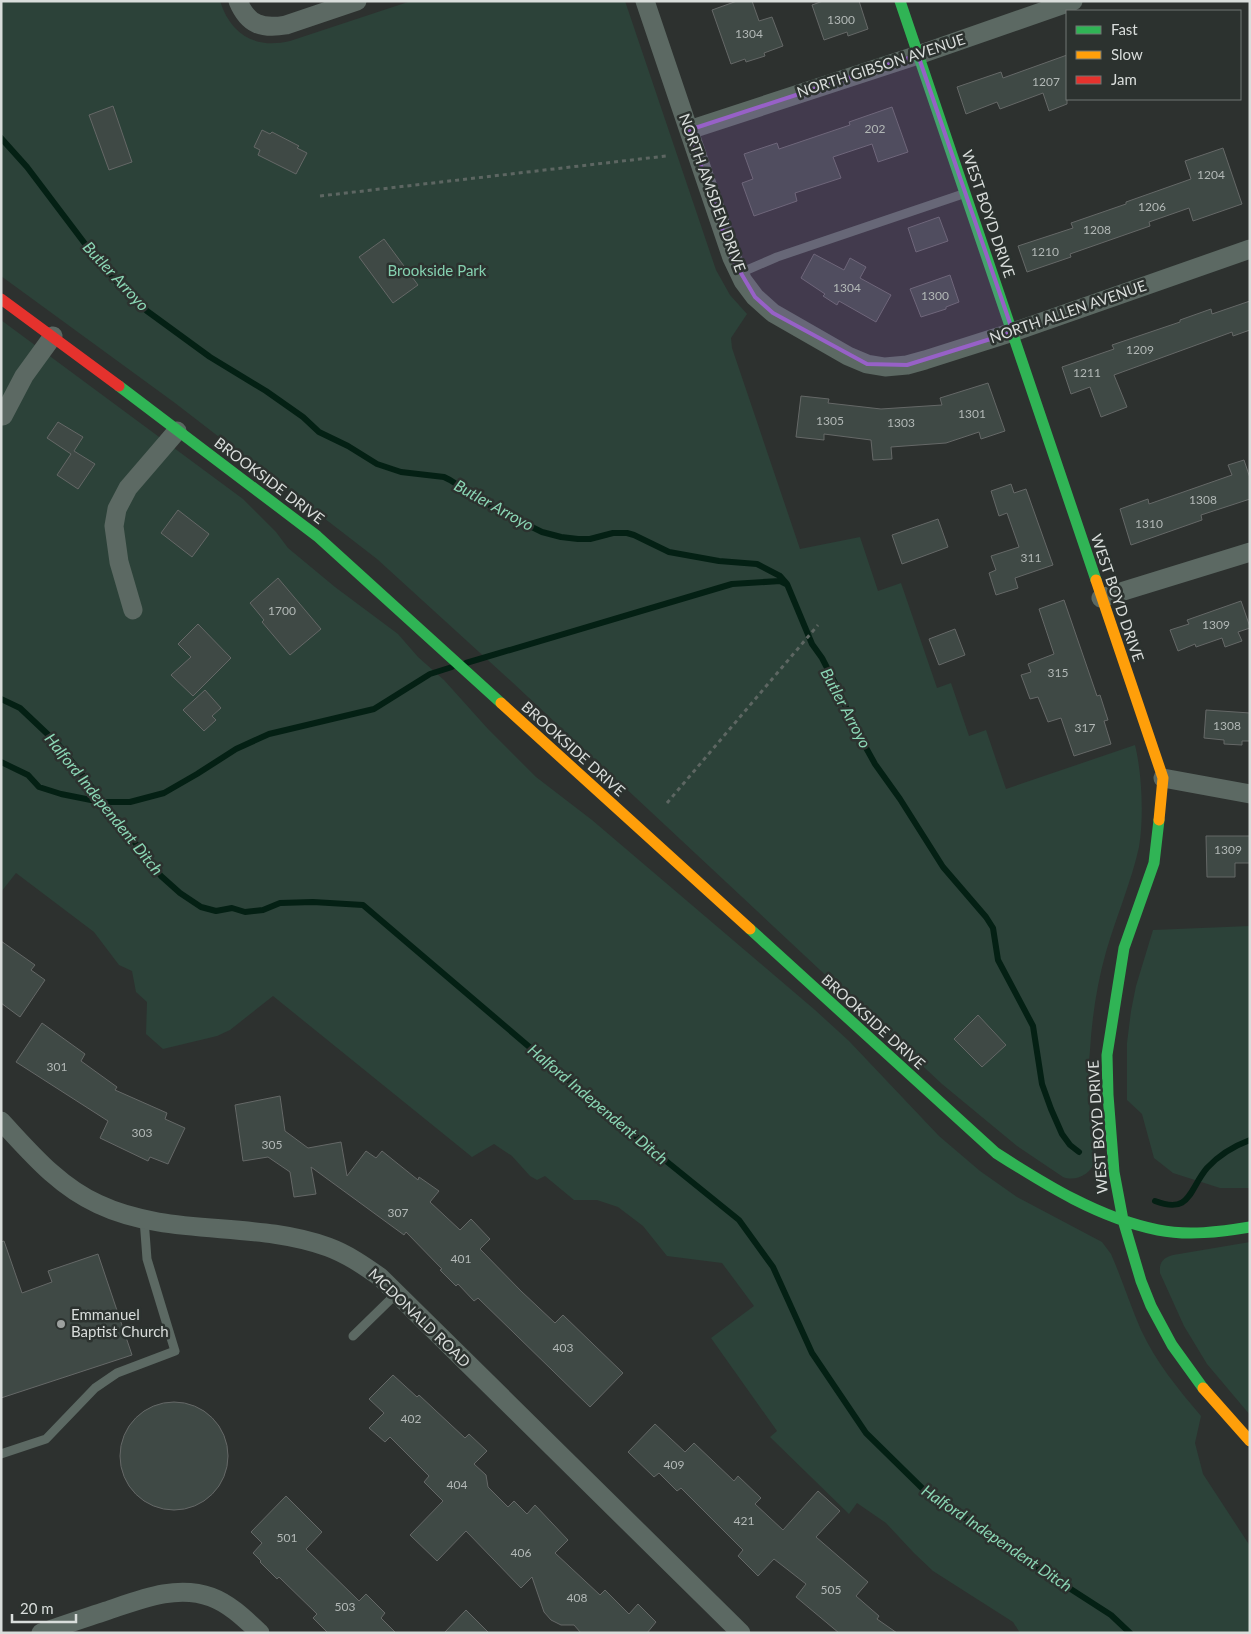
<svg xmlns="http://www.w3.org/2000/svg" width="1251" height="1634" viewBox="0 0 1251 1634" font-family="Lato,sans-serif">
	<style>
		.green { fill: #2c4239 }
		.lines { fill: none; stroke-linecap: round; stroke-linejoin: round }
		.stream { stroke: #042014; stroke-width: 6 }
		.building { fill: #3f4945; stroke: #656867 }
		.path { stroke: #5d6662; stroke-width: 3; stroke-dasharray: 4 4; stroke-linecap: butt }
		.lane { stroke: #5c6963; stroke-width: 9 }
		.street { stroke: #5c6963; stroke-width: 19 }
		.fast { stroke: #30b455; stroke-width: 11 }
		.slow { stroke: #ff9f0a; stroke-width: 11 }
		.jam { stroke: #e5322d; stroke-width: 11 }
		.marked { fill: #9761c7; fill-opacity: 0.2; stroke: #9761c7; stroke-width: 4; stroke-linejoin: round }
		.poi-dot { fill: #9da19f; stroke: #2c322f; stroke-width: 2 }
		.labels { text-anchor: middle; stroke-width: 5; stroke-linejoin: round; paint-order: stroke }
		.number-label { font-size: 12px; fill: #b2b8b6 }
		.street-label { font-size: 15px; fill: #d9dddb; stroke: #2c322f }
		.park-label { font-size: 15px; fill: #85d1b0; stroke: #2c322f }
		.poi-label { font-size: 15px; fill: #d9dddb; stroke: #2c322f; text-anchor: start }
		.water-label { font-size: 16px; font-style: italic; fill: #8bd7b5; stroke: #2c322f }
	</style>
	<rect width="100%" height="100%" fill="#2d312f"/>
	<path class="green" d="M1,1h219c11,34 35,48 70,40l121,-40h214l91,269 14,25 17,19 -16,24 1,10 68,201 60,-12 18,54 23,-8 36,105 14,-5 18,53 17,-6 20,59 129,-44c7,28 9,73 4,102 -8,36 -23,70 -33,105 -9,32 -14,65 -16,98 -2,19 -2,41 0,61 1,11 8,39 5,49 -3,14 -19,22 -32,17l-46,-31 -75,-62 -430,-402 -135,-123 -202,-156 -174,-127z
		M1,320l242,179 33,33 12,16 47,39 63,47 20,23 26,23 44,49 48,48 56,43 223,190 34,31 90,95 41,35 37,26 85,45 9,12c11,25 19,51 30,76 15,32 37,59 60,86l-6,27 8,31 47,72v87h-230l-7,-11 -80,-51 -19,-18 -28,-30 -29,-20 -8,11 -79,-77 7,-6 -66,-93 43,-32 -32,-43 -55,-7 -24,-30 -25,-19 -21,-7h-23l-29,-24 -8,4 -7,-4 -18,-20 -18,-12 -22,13 -199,-161 -43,34 -13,6 -54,13 -17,-15 1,-32 -11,-10 -4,-21 -13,-6 -25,-33 -78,-59 -15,19z
		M1250,926v262h-30l-47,-15 -19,-15 -12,-44 -15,-14v-57l4,-32 5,-25 17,-56z
		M1250,1242v173l-43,-51 -23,-38 -24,-53c-1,-11 3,-15 13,-18z"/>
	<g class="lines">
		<path class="stream" d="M1,138l26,29 68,90 22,25 30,29 63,46 56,34 37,26 16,15 29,14 29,18 24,8 43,5 6,3 49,31 43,21 19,5 17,2h12l23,-6h14l7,2 35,17 50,9 38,3 23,12 7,8 25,60 10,14 16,31 17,39 20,36 25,35 43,68 43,50 7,11 5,32 35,66 9,58 9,25 11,25 8,11 9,7
			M466,663l266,-79 48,-3 6,3
			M1,699l19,9 38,36 103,132 19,17 21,14 15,4 16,-3 13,4 18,-2 17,-7 33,-1 50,3 245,209 131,106 34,47 39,86 54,80 57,56 112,77 76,49 19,18
			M1,762l27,13 11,12 22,7 40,8h29l34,-9 33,-19 39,-25 33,-15 105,-25 56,-35 22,-7
			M1155,1201c36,14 34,-12 52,-33 11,-12 27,-22 43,-28"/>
	</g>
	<path class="building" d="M737,1h15l7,20 13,-4 11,29 -19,7 1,3 -19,6 -1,-3 -14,5 -19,-54z
		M823,1h36l9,28 -20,7 -1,-4 -23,8 -12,-35z
		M1067,55v49l-18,7 -6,-18 -43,16 -3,-7 -31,12 -9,-27 44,-15 2,6z
		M113,106l19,56 -23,8 -20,-55z
		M892,107l16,45 -30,10 -6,-18 -39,13 8,21 -46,15 2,8 -43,15 -12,-33 11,-4 -9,-25 33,-11 2,6 71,-24 -1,-3z
		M262,130l8,4 2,-2 27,14 -2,2 10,5 -11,21 -38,-19 2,-5 -6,-3z
		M1223,148l19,56 -49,17 -4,-13 -40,14 1,4 -80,28 1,3 -44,15 -9,-26 55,-18 -2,-5 55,-19v-2l65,-23 -6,-18z
		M939,217l9,24 -32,11 -8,-24z
		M384,239l34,46 -25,18 -34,-46z
		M814,254l30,16 6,-12 16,9 -6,11 31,17 -15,27 -37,-21 -2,4 -14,-9 2,-2 -24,-16z
		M950,275l9,27 -13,5v2l-25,8 -11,-28z
		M1250,301v29l-17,6 -1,-4 -118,43 13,32 -26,10 -11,-30 -19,7 -9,-27 52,-18 -2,-4 68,-23v-2l31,-11 1,5z
		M988,383l17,48 -24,8 -2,-7 -33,11 -55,4 1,12 -19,1 -2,-20 -47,-6v6l-28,-3 5,-41 28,3 -1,4 53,6 61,-4 -2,-7z
		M58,422l25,15 -9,14 21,13 -17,25 -21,-14 14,-21 -24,-16z
		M1244,460l6,18v21l-49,16 1,5 -71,25 -11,-36 28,-10 1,5 83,-29 -4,-10z
		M1011,484l3,9 12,-4 27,76 -38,13 3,10 -22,7 -7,-22 7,-3 -5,-14 28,-9 -12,-34 -8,3 -8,-25z
		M178,510l31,24 -17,23 -31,-24z
		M938,519l10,28 -46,17 -10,-29z
		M278,578l43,51 -31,26 -28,-33 2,-2 -14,-17z
		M1064,600l33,96 3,-1 8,25 -4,1 7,23 -37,12 -13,-38 -13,4 -10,-25 -8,2 -9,-24 10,-3 -3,-8 26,-10 -15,-45z
		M1241,601l9,26v1l-12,4 4,9 -17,6 -3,-9 -26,9 -1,-3 -17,7 -8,-21 19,-6 -2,-4z
		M198,624l33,34 -38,38 -22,-21 20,-18 -13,-13z
		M955,629l10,26 -26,10 -10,-26z
		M205,690l16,18 -9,8 4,4 -12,11 -21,-21z
		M1206,710l44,3v28h-8v4l-18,-1v-4l-20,-2z
		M1206,836h44v27h-15v14h-28z
		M1,941l34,24 -4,5 14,10 -25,37 -19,-14z
		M978,1015l28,30 -24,22 -28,-28z
		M42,1023l43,31 -4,7 36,26 -2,3 52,23 -2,6 20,9 -17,36 -18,-7 -2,4 -48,-23 8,-17 -92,-59z
		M280,1096l5,35 23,17 33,-6 6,34 19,-25 10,7 6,-7 36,29 1,-3 20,14 -9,11 30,28 11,-11 19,20 -10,10 41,42 34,32 8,-8 60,58 -33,34 -112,-109 -4,3 -16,-17 -2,2 -16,-16 2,-1 -36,-37 -2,3 -93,-68 5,27 -22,3 -4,-25 -22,-15 -25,4 -8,-56z
		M4,1241l18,52 30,-11 -4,-11 50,-17 34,101 -131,43v-156z
		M393,1375l24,22 2,-2 46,43 4,-4 18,17 -13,13 12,11 2,12 20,20 6,-6 13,13 8,-9 33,35 -13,13 45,42 5,-5 24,24 9,-10 18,18 -9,11h-66l-7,-8h-13l-10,-5 -7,-8 -12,-35 -11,11 -55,-57 -29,30 -27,-26 33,-34 -19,-19 5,-6 -39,-39 -5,5 -16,-14 15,-15 -15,-14z
		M120 1456a54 54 0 1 1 108 0a54 54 0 1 1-108 0Z
		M655,1424l30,28 9,-9 40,38 4,-5 23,22 -6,6 28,26 35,-39 22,20 -24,26 52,45 -12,14 23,20 -2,3 20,14h-58l-43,-36 10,-13 -32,-25 -16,17 -20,-20 5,-6 -62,-62 -4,3 -18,-18 -5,4 -26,-25z
		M286,1496l36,36 -16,17 53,52 7,-7 19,19 -4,5 15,15h-68l-15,-15 4,-4 -38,-37 -2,2 -17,-17 1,-1 -8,-8 9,-10 -11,-11z
		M466,1610l23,23h-45z"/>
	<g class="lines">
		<path class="path" d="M320,196l346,-40
			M667,803l151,-178"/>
		<path class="lane" d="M740,273l37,-16 186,-63
			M353,1336l44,-43
			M1,1454l45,-15 49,-51 22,-15 58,-22 -28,-92 -3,-40"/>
		<path class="street" d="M238,1c10,24 24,28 48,24l71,-24
			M645,1l87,257 11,23 12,16 18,16 75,43 19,8 18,3 22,-2 18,-5 88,-28 237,-83
			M689,130l229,-75 155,-54
			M3,416l21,-40 29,-40
			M1101,598l149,-46
			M133,610l-14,-48 -5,-36 3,-17 11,-21 49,-57
			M1163,778l87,16
			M1,1121c29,31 57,65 97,83 72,34 156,16 230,43 19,7 35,18 52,30l361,356
			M41,1633c22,-8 44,-15 65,-22 33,-11 70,-27 105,-14 19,7 34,22 49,36"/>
		<path class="fast" d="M900,1l196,579
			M119,386l198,150 184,167
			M1159,820l-5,43 -30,85 -17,107 1,40 6,77 9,48 18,61 10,25 21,39 31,43
			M750,929l246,224c50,32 103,65 162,77 30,6 62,2 92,-3"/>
		<path class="slow" d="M1096,580l67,198 -4,42
			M501,703l249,226
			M1203,1388l47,53"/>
		<path class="jam" d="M1,299l118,87"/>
	</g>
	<path class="marked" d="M918,55l95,277 -106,33 -40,-1 -94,-51 -18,-16 -23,-39 -43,-128z"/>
	<circle class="poi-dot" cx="61" cy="1324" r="5"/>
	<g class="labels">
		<g class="number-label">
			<text x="841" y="24">1300</text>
			<text x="749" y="38">1304</text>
			<text x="1046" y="86">1207</text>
			<text x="875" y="133">202</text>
			<text x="1211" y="179">1204</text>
			<text x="1152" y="211">1206</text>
			<text x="1097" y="234">1208</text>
			<text x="1045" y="256">1210</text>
			<text x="847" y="292">1304</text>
			<text x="935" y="300">1300</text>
			<text x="1140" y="354">1209</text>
			<text x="1087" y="377">1211</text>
			<text x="972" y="418">1301</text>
			<text x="830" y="425">1305</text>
			<text x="901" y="427">1303</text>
			<text x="1203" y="504">1308</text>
			<text x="1149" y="528">1310</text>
			<text x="1031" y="562">311</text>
			<text x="282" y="615">1700</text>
			<text x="1216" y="629">1309</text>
			<text x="1058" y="677">315</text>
			<text x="1227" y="730">1308</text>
			<text x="1085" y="732">317</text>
			<text x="1228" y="854">1309</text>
			<text x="57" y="1071">301</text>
			<text x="142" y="1137">303</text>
			<text x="272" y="1149">305</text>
			<text x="398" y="1217">307</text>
			<text x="461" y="1263">401</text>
			<text x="563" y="1352">403</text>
			<text x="411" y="1423">402</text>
			<text x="674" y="1469">409</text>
			<text x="457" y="1489">404</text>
			<text x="744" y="1525">421</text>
			<text x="287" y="1542">501</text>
			<text x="521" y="1557">406</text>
			<text x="831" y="1594">505</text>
			<text x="577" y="1602">408</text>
			<text x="345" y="1611">503</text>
		</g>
		<g class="street-label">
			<text transform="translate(881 66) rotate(-18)" y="5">NORTH GIBSON AVENUE</text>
			<text transform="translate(712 193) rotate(70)" y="5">NORTH AMSDEN DRIVE</text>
			<text transform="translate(988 214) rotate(71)" y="5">WEST BOYD DRIVE</text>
			<text transform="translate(1068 312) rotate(-19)" y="5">NORTH ALLEN AVENUE</text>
			<text transform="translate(269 481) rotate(37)" y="5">BROOKSIDE DRIVE</text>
			<text transform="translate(1117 598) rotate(71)" y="5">WEST BOYD DRIVE</text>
			<text transform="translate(573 749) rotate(42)" y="5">BROOKSIDE DRIVE</text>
			<text transform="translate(873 1022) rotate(42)" y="5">BROOKSIDE DRIVE</text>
			<text transform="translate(1098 1127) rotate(-94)" y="5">WEST BOYD DRIVE</text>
			<text transform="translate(419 1318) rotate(44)" y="5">MCDONALD ROAD</text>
		</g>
		<g class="park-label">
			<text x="437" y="276">Brookside Park</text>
		</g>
		<g class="poi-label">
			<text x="71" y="1320">Emmanuel<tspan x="71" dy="17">Baptist Church</tspan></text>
		</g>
		<g class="water-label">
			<text transform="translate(116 276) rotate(47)" y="6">Butler Arroyo</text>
			<text transform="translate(494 505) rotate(29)" y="6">Butler Arroyo</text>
			<text transform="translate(846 708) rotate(62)" y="6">Butler Arroyo</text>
			<text transform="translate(104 804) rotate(51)" y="6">Halford Independent Ditch</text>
			<text transform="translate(598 1104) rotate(40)" y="6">Halford Independent Ditch</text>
			<text transform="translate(997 1538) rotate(34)" y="6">Halford Independent Ditch</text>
		</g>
	</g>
	<rect width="1251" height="1634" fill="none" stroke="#d9dddb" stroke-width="5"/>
	<rect x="1066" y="10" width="175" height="90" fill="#2c322f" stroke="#717674"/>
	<rect x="1076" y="26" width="25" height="8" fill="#30b455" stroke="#717674"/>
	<text x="1111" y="35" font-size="15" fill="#d9dddb">Fast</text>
	<rect x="1076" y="51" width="25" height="8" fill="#ff9f0a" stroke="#717674"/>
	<text x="1111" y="60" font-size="15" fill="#d9dddb">Slow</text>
	<rect x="1076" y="76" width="25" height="8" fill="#e5322d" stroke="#717674"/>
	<text x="1111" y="85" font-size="15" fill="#d9dddb">Jam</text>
	<path d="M12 1614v8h64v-8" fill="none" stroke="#d9dddb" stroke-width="2.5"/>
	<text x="20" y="1614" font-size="15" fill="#d9dddb" stroke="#2c322f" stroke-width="4" paint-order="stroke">20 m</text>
</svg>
